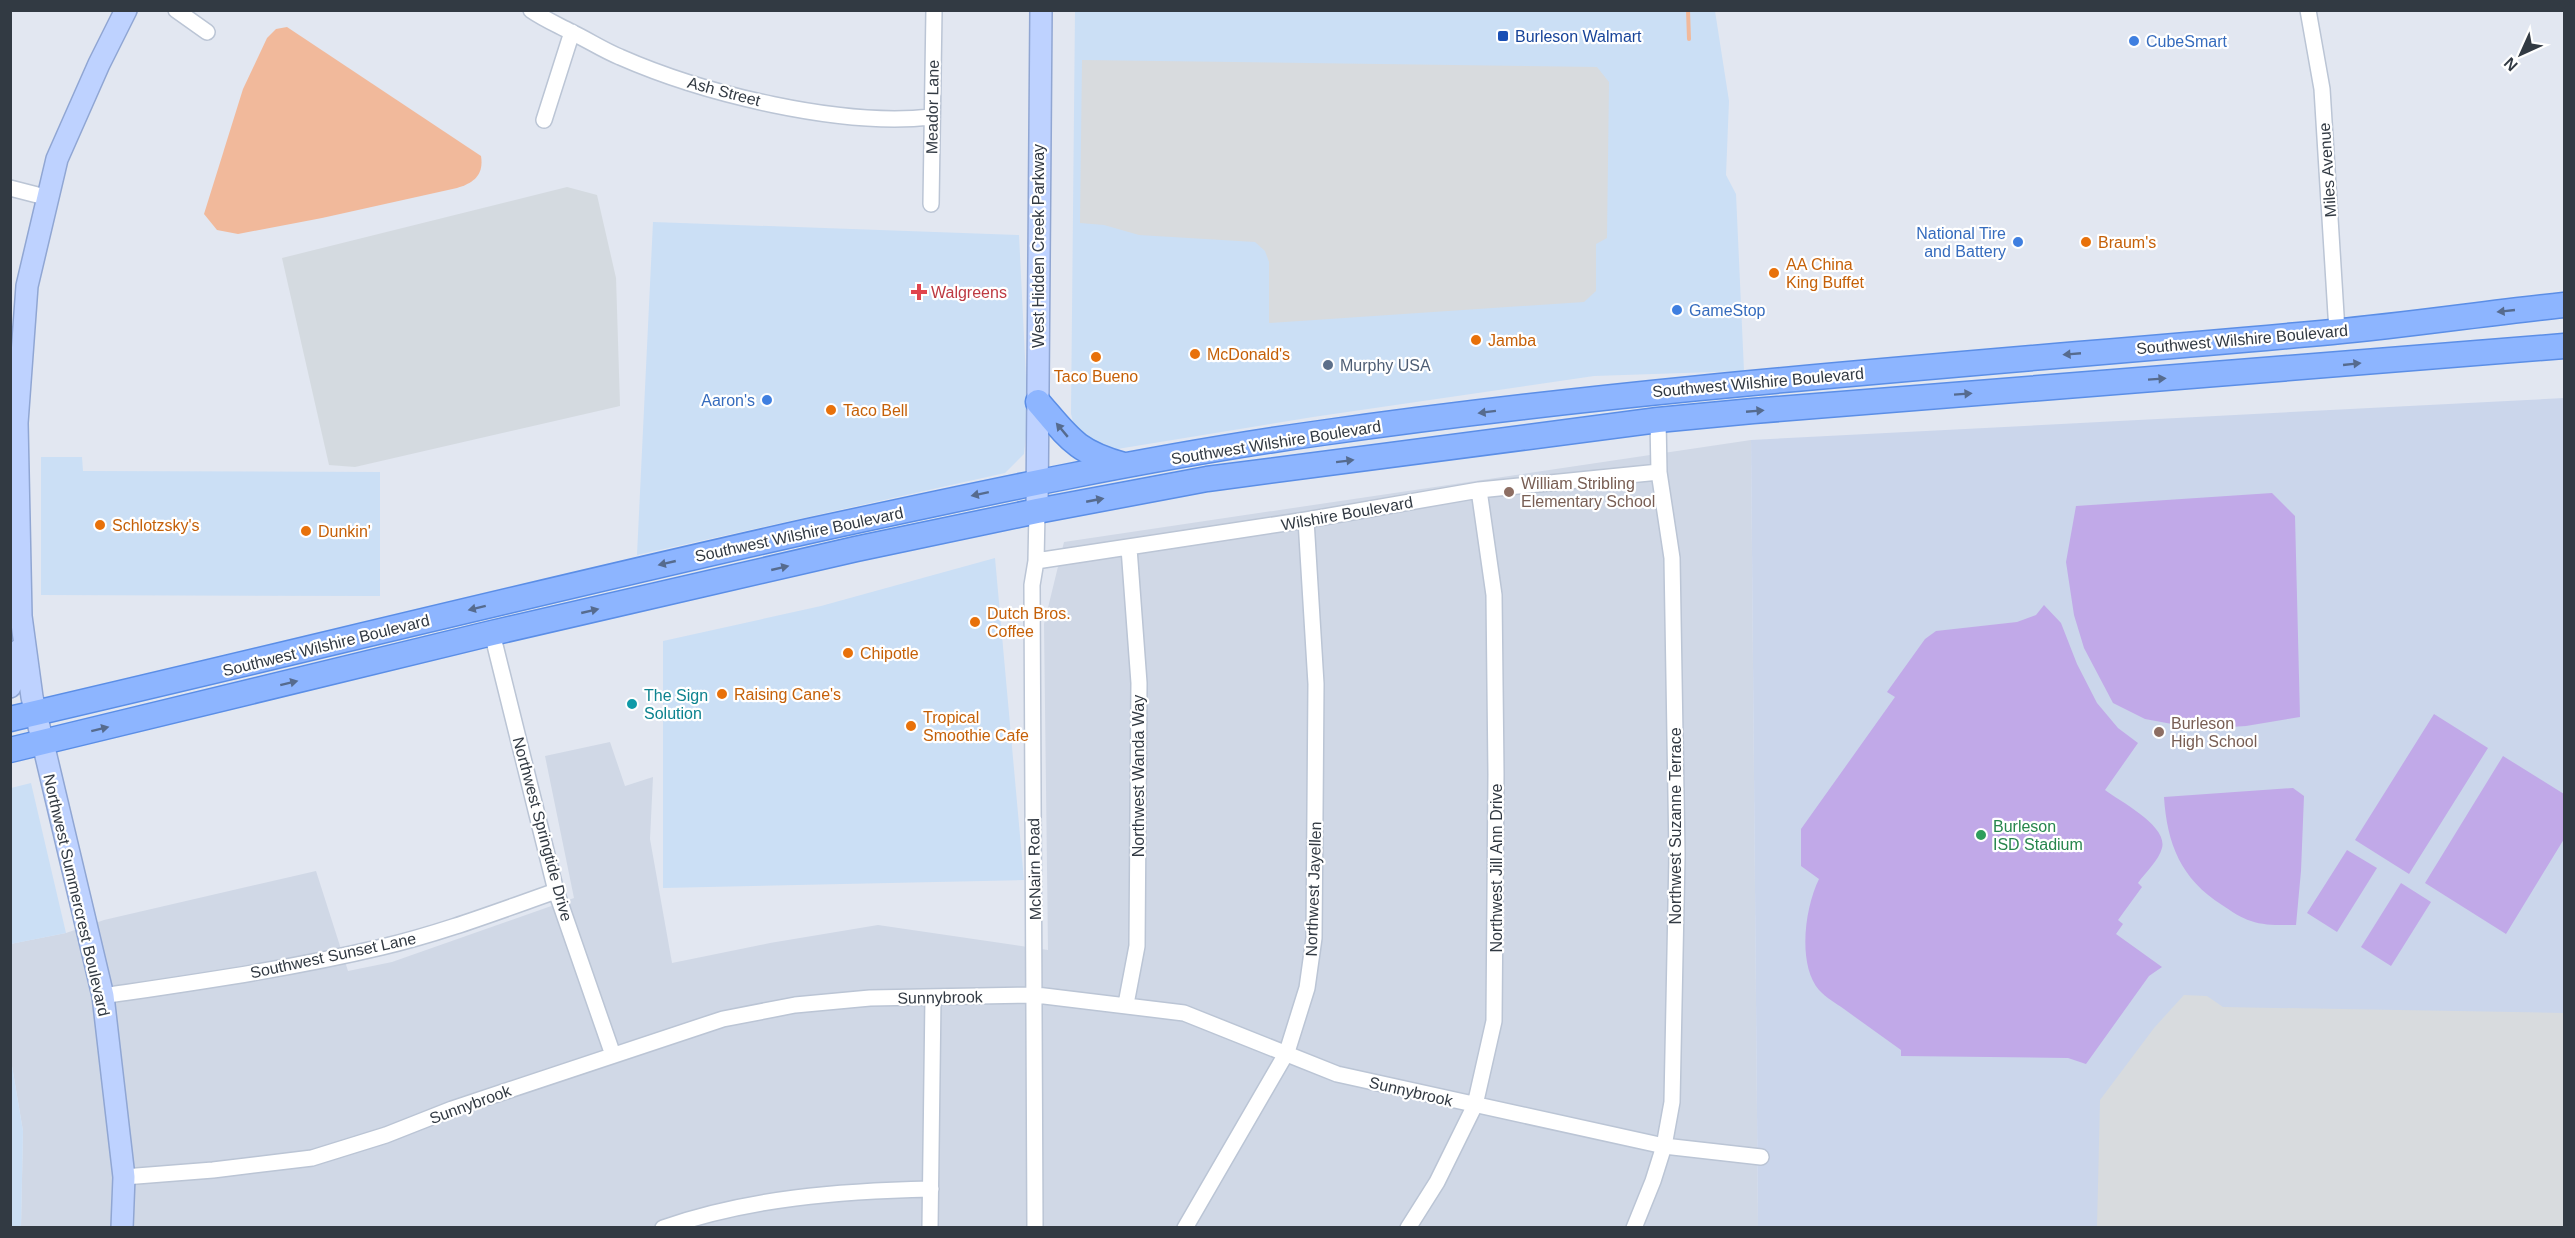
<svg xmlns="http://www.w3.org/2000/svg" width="2575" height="1238" viewBox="0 0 2575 1238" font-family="Arial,sans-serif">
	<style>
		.residential { fill: #d0d8e6 }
		.commercial { fill: #cbdff5 }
		.industrial { fill: #d4dae0 }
		.education { fill: #cbd6eb }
		.green { fill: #c1a9e8 }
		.parking { fill: #d8dbde }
		.water { fill: #f1b99b }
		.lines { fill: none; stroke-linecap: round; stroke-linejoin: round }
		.stream { stroke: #f1b99b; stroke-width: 4 }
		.street-casing { stroke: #bbc5d5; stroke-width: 18 }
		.secondary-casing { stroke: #90a6d3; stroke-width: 24 }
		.primary-casing { stroke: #5b8ee6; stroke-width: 27 }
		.street { stroke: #fff; stroke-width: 15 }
		.secondary { stroke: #bed2ff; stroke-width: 21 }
		.primary { stroke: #8db5ff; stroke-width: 24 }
		.oneway { fill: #566b8e }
		.transit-dot { fill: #1a4fb4; stroke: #fff; stroke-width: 2 }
		.shop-dot { fill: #3f7fe0; stroke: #fff; stroke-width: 2 }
		.food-dot { fill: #e8710a; stroke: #fff; stroke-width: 2 }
		.health-dot { fill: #e0444e; stroke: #fff; stroke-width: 2 }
		.service-dot { fill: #5c6f8a; stroke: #fff; stroke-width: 2 }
		.education-dot { fill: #8d6e63; stroke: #fff; stroke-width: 2 }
		.culture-dot { fill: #0f9aa8; stroke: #fff; stroke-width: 2 }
		.leisure-dot { fill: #2e9e5b; stroke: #fff; stroke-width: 2 }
		.labels { text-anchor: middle; stroke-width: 4.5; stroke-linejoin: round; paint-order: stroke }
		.transit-label { font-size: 16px; fill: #164399; stroke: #fff; text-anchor: start }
		.shop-label { font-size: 16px; fill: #366cbe; stroke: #fff; text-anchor: start }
		.street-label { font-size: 16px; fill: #323a43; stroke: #fff }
		.food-label { font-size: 16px; fill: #c56008; stroke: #fff; text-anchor: start }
		.health-label { font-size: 16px; fill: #be3a42; stroke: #fff; text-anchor: start }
		.service-label { font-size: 16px; fill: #4e5e75; stroke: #fff; text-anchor: start }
		.education-label { font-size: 16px; fill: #785e54; stroke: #fff; text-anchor: start }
		.culture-label { font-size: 16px; fill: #0d838f; stroke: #fff; text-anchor: start }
		.leisure-label { font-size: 16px; fill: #27864d; stroke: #fff; text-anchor: start }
	</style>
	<rect width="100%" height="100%" fill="#e2e7f1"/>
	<path class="residential" d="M1751,440l7,787h-1737l2,-96 -12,-71 -1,-116 56,-11 38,-13 212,-49 32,100 44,-9 182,-64 -29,-142 65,-14 15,44 28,-9 -3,62 22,124 98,-20 108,-18 170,25 -4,-326 20,-82z"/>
	<path class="commercial" d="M1075,11h640l14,90 -3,74 10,19 8,177 -150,5 -281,41 -208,34 -29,-18 -5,-19z
		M653,222l366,13 9,183 -4,36 -19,19 -368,82z
		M41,457h41l1,14 297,1v124l-339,-1z
		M995,558l29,322 -361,8v-247l158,-35z
		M31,783l35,150 -55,11v-156z
		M11,1060l12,71 -2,96h-10z"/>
	<path class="industrial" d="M567,187l30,8 19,83 4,128 -265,61 -26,-2 -47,-207z"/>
	<path class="education" d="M2564,398v829h-806l-7,-787z"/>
	<path class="green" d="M2272,493l23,23 5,201 -54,9 -47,3 -54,-10 -32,-16 -29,-55 -10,-33 -8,-53 10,-56z
		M2044,605l17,18 16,41 20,39 21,25 20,15 -33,47c16,12 63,36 57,58 -3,12 -17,25 -24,35l4,4 -24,33 5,4 -7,10 46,33 -13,9 -63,88 -18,-6 -167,-2v-6c-19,-14 -38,-27 -57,-41 -8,-6 -18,-11 -25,-19 -22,-26 -14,-83 0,-111l-18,-13v-37l94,-132 -8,-5 38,-53 11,-8 81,-9 19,-7z
		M2434,714l54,34 -79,126 -54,-34z
		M2503,756l61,38v45l-58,95 -81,-51z
		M2293,788l11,8 -3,75 -5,54c-14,0 -31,1 -45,-4 -10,-3 -20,-10 -29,-16 -41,-26 -55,-61 -58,-108z
		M2347,850l30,18 -40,64 -30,-19z
		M2401,883l30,19 -40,64 -30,-19z"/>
	<path class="parking" d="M1082,60l515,7 12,15 -2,156 -11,6v47l-12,11 -315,21v-61l-4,-11 -10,-9 -116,-7 -35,-10 -24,-2z
		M2184,995l23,1 16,11 341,6v214h-467l3,-127 54,-72z"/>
	<path class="water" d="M287,27l194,129c3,19 -7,27 -24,32l-135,30 -84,16 -21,-4 -13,-16 39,-125 24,-51 9,-9z"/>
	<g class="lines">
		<path class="stream" d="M1688,10l1,29"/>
		<defs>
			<path id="street" d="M176,10l31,22
				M531,10c13,9 27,15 40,22 17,8 32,18 49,25 84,37 220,70 311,60
				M2308,10l14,79 15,242
				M544,120l28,-88
				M10,188l39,10
				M931,204l3,-194
				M1036,561l270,-41 173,-30 180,-18
				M492,633l64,258 57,164
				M103,996c94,-14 187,-27 279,-49 60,-14 117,-36 174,-56
				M1126,1004l11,-58 2,-263 -10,-135
				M124,1177l89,-7 99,-12 74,-23 66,-26 271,-90 72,-14 75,-7 166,-3 148,18 153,61 327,72 97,11
				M663,1228c86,-30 177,-37 268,-39
				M930,1228l3,-231
				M1035,1228l-3,-643 4,-24 1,-50
				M1185,1228l102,-176 20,-64 7,-50 2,-254 -10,-164
				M1408,1228l29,-46 38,-77 19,-84 2,-247 -2,-179 -15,-105
				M1634,1228l19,-47 11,-35 8,-44 5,-247 -5,-297 -13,-86 -1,-52"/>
			<path id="secondary" d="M1037,511l4,-501
				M10,687l10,-38
				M122,1228l2,-51 -21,-181 -71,-299 -11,-81 -4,-193 10,-137 30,-127 42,-95 27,-54"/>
			<path id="primary" d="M1038,402c31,36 38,50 86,63
				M10,719c267,-62 532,-128 799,-188 170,-37 340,-74 512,-98 335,-48 673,-70 1011,-101 77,-7 155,-19 232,-27
				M10,750l482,-117 364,-84 181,-38 170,-32 451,-59 95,-9 811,-65"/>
		</defs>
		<use href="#street" class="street-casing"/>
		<use href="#secondary" class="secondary-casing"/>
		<use href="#primary" class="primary-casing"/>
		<use href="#street" class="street"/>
		<use href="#secondary" class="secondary"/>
		<use href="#primary" class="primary"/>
	</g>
	<defs><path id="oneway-solid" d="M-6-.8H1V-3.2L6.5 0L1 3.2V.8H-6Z" transform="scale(1.5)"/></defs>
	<g class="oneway">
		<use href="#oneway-solid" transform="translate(2506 311) rotate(174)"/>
		<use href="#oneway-solid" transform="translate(2072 354) rotate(175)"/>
		<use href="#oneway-solid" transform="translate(2352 364) rotate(-6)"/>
		<use href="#oneway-solid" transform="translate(2157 379) rotate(-4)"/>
		<use href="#oneway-solid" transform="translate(1963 394) rotate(-4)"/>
		<use href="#oneway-solid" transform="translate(1755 411) rotate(-5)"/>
		<use href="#oneway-solid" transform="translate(1487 412) rotate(173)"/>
		<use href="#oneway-solid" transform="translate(1062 430) rotate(-130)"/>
		<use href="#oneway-solid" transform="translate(1345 461) rotate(-7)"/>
		<use href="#oneway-solid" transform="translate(980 494) rotate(168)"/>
		<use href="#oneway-solid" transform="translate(1095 500) rotate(-11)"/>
		<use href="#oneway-solid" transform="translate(667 563) rotate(167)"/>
		<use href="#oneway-solid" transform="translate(780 568) rotate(-13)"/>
		<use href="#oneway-solid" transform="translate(477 608) rotate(166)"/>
		<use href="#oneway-solid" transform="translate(590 611) rotate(-13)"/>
		<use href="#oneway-solid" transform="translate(289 683) rotate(-14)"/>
		<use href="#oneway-solid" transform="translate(100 729) rotate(-14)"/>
	</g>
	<rect class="transit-dot" x="1497" y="30" width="12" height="12" rx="3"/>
	<g class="shop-dot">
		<circle cx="2134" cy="41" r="6"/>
		<circle cx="2018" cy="242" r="6"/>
		<circle cx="1677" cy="310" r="6"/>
		<circle cx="767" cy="400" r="6"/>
	</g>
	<g class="food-dot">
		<circle cx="2086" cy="242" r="6"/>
		<circle cx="1774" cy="273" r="6"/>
		<circle cx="1476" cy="340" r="6"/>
		<circle cx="1195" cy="354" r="6"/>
		<circle cx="1096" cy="357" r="6"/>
		<circle cx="831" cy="410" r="6"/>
		<circle cx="100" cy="525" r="6"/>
		<circle cx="306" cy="531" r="6"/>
		<circle cx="975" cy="622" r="6"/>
		<circle cx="848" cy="653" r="6"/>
		<circle cx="722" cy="694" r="6"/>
		<circle cx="911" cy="726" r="6"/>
	</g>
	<path class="health-dot" d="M916 283h6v6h6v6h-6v6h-6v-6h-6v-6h6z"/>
	<circle class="service-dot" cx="1328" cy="365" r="6"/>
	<g class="education-dot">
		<circle cx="1509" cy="492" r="6"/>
		<circle cx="2159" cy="732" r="6"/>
	</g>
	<circle class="culture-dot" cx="632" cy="704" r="6"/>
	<circle class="leisure-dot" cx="1981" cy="835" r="6"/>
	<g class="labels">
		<g class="transit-label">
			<text x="1515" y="42">Burleson Walmart</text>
		</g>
		<g class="shop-label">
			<text x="2146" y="47">CubeSmart</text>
			<text x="2006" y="239" text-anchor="end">National Tire<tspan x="2006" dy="18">and Battery</tspan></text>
			<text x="1689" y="316">GameStop</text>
			<text x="755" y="406" text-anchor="end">Aaron's</text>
		</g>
		<g class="street-label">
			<text transform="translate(724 91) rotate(15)" y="6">Ash Street</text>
			<text transform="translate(932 107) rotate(-89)" y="6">Meador Lane</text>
			<text transform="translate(2327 170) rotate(-94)" y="6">Miles Avenue</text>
			<text transform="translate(1038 246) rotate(-90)" y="6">West Hidden Creek Parkway</text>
			<text transform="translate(2242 339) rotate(-5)" y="6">Southwest Wilshire Boulevard</text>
			<text transform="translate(1758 382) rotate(-5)" y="6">Southwest Wilshire Boulevard</text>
			<text transform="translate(1276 442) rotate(-9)" y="6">Southwest Wilshire Boulevard</text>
			<text transform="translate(1347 513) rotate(-10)" y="6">Wilshire Boulevard</text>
			<text transform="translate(799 534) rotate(-12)" y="6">Southwest Wilshire Boulevard</text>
			<text transform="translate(326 645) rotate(-14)" y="6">Southwest Wilshire Boulevard</text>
			<text transform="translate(1138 776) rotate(-90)" y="6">Northwest Wanda Way</text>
			<text transform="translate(1675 826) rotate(-90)" y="6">Northwest Suzanne Terrace</text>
			<text transform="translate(543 829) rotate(75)" y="6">Northwest Springtide Drive</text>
			<text transform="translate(1496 868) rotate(-90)" y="6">Northwest Jill Ann Drive</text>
			<text transform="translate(1034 869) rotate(-91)" y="6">McNairn Road</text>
			<text transform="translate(1313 889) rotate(-88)" y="6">Northwest Jayellen</text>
			<text transform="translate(77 895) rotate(77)" y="6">Northwest Summercrest Boulevard</text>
			<text transform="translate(333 955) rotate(-12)" y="6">Southwest Sunset Lane</text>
			<text transform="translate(940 997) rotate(-1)" y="6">Sunnybrook</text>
			<text transform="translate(1411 1091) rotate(13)" y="6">Sunnybrook</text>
			<text transform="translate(470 1104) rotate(-20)" y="6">Sunnybrook</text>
		</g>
		<g class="food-label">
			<text x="2098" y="248">Braum's</text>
			<text x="1786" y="270">AA China<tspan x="1786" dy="18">King Buffet</tspan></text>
			<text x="1488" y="346">Jamba</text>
			<text x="1207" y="360">McDonald's</text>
			<text x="1096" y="382" text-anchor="middle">Taco Bueno</text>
			<text x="843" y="416">Taco Bell</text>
			<text x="112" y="531">Schlotzsky's</text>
			<text x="318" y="537">Dunkin'</text>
			<text x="987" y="619">Dutch Bros.<tspan x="987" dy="18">Coffee</tspan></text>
			<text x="860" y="659">Chipotle</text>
			<text x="734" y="700">Raising Cane's</text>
			<text x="923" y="723">Tropical<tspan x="923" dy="18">Smoothie Cafe</tspan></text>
		</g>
		<g class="health-label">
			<text x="931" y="298">Walgreens</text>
		</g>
		<g class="service-label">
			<text x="1340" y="371">Murphy USA</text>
		</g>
		<g class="education-label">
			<text x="1521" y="489">William Stribling<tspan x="1521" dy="18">Elementary School</tspan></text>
			<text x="2171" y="729">Burleson<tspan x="2171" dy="18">High School</tspan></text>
		</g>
		<g class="culture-label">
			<text x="644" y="701">The Sign<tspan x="644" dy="18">Solution</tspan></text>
		</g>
		<g class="leisure-label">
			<text x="1993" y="832">Burleson<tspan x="1993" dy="18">ISD Stadium</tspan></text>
		</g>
	</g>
	<rect width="2575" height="1238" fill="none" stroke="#323a43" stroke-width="24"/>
	<g transform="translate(2521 54) rotate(225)" stroke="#ffffff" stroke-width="4.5" paint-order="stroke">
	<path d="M0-4.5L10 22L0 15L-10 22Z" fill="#323a43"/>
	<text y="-9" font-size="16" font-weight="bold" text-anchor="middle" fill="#323a43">N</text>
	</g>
</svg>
